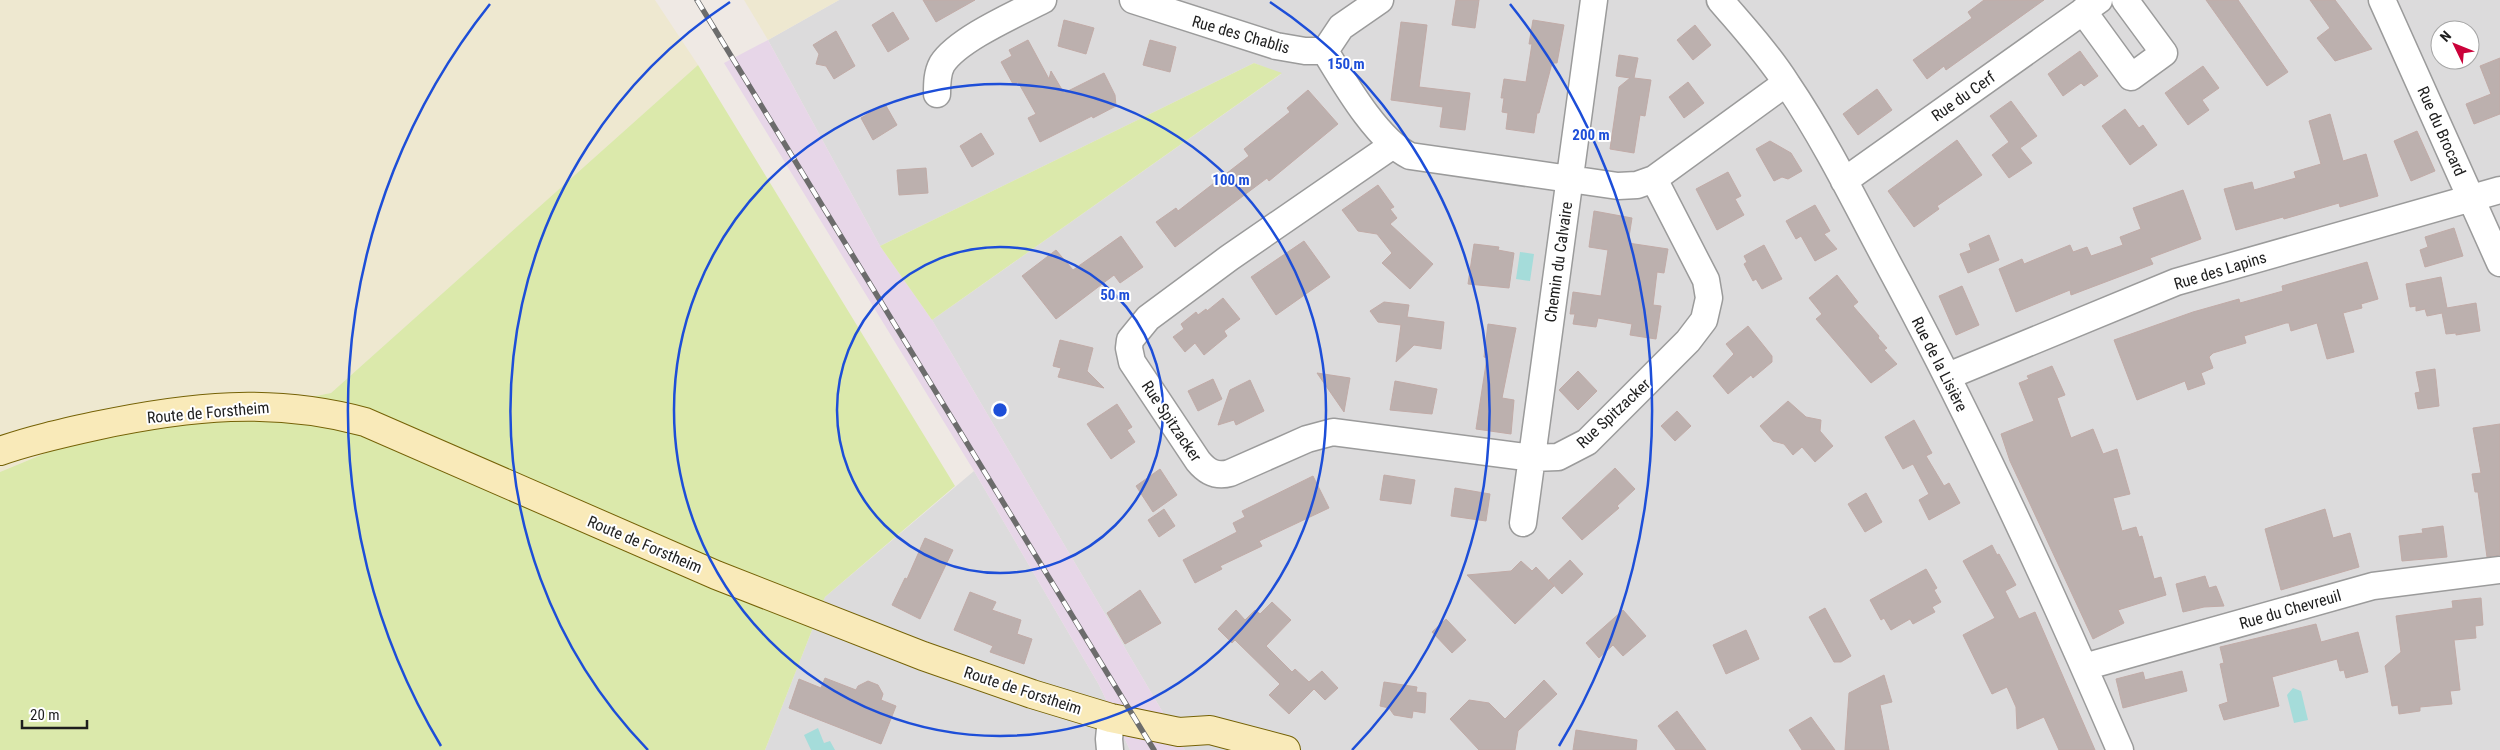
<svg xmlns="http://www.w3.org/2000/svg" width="2500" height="750" viewBox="0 0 2500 750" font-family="'Roboto Condensed',sans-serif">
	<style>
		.residential { fill: #dcdbdc; fill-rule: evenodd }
		.industrial { fill: #e7d6e8 }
		.farmland { fill: #eee8d0 }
		.grass { fill: #dbe9ab }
		.water { fill: #a5dcda }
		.building { fill: #bcb0ae; stroke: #c1aba7 }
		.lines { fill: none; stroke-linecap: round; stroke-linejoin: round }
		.street-casing { stroke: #9b9b9b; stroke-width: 29 }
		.secondary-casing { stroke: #756206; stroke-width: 30 }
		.street { stroke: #fff; stroke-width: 26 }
		.secondary { stroke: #f9eab9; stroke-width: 28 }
		.rail-casing { stroke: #6c6c6c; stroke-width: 5.5 }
		.rail { stroke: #fff; stroke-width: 4; stroke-dasharray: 11; stroke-linecap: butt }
		.ring { fill: none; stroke: #1d4ed8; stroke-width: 2.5 }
		.labels { text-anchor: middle; stroke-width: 4; stroke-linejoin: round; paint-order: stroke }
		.street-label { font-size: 16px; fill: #1e1e1e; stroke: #fff }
		.centre { fill: #1d4ed8; stroke: #fff; stroke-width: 2.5 }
		.ring-label { font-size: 15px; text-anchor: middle; font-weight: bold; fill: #1d4ed8; stroke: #fff; stroke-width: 4; stroke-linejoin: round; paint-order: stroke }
	</style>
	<rect width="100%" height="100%" fill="#efe9e4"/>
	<path class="residential" d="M839,0h1661v750h-1315l-253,-430 349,-246 -27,-11 -374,183 -112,-206zM2440,30h30v30h-30z
		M974,471l125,214 31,65h-365l60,-153z"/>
	<path class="industrial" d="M768,40l112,206 52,74 253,430h-55l-31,-65 -125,-214 -250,-408z"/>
	<path class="farmland" d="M0,0h655l43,65 -367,328 -266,52 -65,27z
		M744,0h95l-71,40z"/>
	<path class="grass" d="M1254,63l28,10 -350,247 -52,-74z
		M698,65l257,421 -130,111 -60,153h-765v-278l65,-27 266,-52z"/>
	<path class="water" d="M1520,252l14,2 -4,27 -14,-2z
		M2293,688l8,3 7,29 -14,3 -7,-28z
		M818,728l6,15 6,-2 5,9h-24l-7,-15z"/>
	<path class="building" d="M923,0h52l-39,22z
		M1456,0h23l-4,28 -23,-3z
		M1984,0h60l-98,70 -2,-4 -17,13 -14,-19 59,-42 -4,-6z
		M2206,0h32l50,72 -21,14z
		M2310,0h25l37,49 -37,12 -18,-23 13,-10z
		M893,12l16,27 -21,13 -16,-27z
		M1064,20l30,8 -8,26 -28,-8z
		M1533,20l31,5 -7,38h-5l-13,50h-2l-3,20 -28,-4 2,-16 -6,-1 2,-14h-3l3,-19 22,3 6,-38h-3z
		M1401,22l26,3 -8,62 51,6 -5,37 -25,-3 3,-20 -52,-7z
		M1695,25l16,20 -18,15 -16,-20z
		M836,31l19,35 -21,13 -8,-13 -10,-2 3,-10 -6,-9z
		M1028,40l21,39 2,-8 13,22 40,-20 11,22 1,11 -23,12 -1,-2 -52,26 -12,-24 8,-4 -18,-32 -5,2 -12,-22 11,-6 -3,-6z
		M1150,40l26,7 -6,25 -27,-7z
		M2080,51l18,25 -14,10 -3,-3 -18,13 -15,-22z
		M1619,55l19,3 -4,20 17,2 -6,36 -5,-1 -6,38 -24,-4 9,-62 11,-9 -14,-2z
		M2500,58v56l-26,10 -8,-20 25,-10 -11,-28z
		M2203,66l16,22 -17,12 7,10 -21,15 -23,-32z
		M1688,82l16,21 -20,15 -15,-21z
		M1877,89l15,21 -34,25 -15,-21z
		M1308,90l30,34 -69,57 -2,-3 -92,69 -19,-25 20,-14 2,3 71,-55 -5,-7 46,-37 -3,-4z
		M2011,101l26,35 -17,12 12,15 -23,15 -17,-23 17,-13 -19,-26z
		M885,104l12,21 -24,15 -12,-22z
		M2125,109l14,19 4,-3 14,20 -27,20 -28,-39z
		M2330,114l13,47 23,-7 12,42 -38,11 -1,-4 -55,16 -1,-2 -47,13 -12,-41 28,-7 2,8 42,-12 -2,-6 27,-8 -12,-43z
		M2417,131l18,40 -24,10 -17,-40z
		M981,133l13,21 -22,13 -12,-21z
		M1957,140l25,35 -45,31 2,3 -25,18 -26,-36z
		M1770,141l21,12 11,18 -14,8 -6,-2 -8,4 -18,-32z
		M926,168l2,25 -29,2 -2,-25z
		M1728,172l13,24 -6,3 9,16 -27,15 -21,-41z
		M1378,185l16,22 -4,2 7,9 -7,6 43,40 -23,25 -28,-26 10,-10 -15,-19 -19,-3 -16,-21z
		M2183,190l18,49 -51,19 3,6 -82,31 -1,-5 -54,22 -17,-43 23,-10 2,5 46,-19 3,7 14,-5 4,9 32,-11 -3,-8 21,-8 -8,-21z
		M1815,205l15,26 -6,3 13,15 -22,12 -14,-25 -5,3 -10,-18z
		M1594,211l38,7 -4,25 40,6 -4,24 -7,-1 -4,33 8,1 -5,33 -26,-4 2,-11 -34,-6 -2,9 -23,-3 2,-10h-5l3,-22 28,4 7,-46 -19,-3z
		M2454,228l9,28 -38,11 -5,-17 8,-3 -3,-10z
		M1989,235l10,25 -31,13 -8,-19 11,-4 -2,-6z
		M1121,236l22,31 -23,16 -6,-8 -58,44 -34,-43 34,-26 17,20z
		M1304,241l26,36 -54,38 -25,-38z
		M1474,244l25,3 -1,3 16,3 -5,35 -41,-4z
		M1764,245l18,34 -20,10 -6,-10 -3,2 -9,-17 3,-2 -3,-6z
		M2367,262l11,37 -17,5 1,4 -19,5 11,39 -27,7 -10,-36 -26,8 -2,-8h-3l-42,13 2,7 -33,10 -4,4 4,11 -12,5 4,11 -17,6 -3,-9 -48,19 -23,-60 79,-28 46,-13 1,4 43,-12 -1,-5z
		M1837,275l21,27 -5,4 26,30 -1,2 9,10 -3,2 13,14 -26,19 -55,-64 6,-5 -13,-16z
		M2441,277l6,31 29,-5 4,28 -24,4v-2l-10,1 -4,-21 -15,3 -2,-7 -9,2v-5l-6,1 -4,-23z
		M1962,286l17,39 -23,10 -17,-39z
		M1223,298l17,21 -16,12 3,5 -23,19 -9,-12 -10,9 -12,-15 11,-8 -3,-5 15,-12 2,3 8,-6 1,2z
		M1384,302l25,3 -2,12 37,5 -3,27 -27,-4 -18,17 5,-37 -23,-3 -8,-11z
		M1488,324l28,4 -14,70 12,2 -3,34 -35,-5 10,-65 1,-6 -3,-1z
		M1748,326l24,30v6l-19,16 -2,-3 -23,19 -15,-18 21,-22 -8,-10z
		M1060,340l33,8 -6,23 17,17 -46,-11 3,-9 -8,-2z
		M2052,366l13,29 -8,3 14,40 22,-9 10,25 14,-5 13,45 -17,4 9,33 14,-4 3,10 3,-1 12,43 7,-2 5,18 -48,15 6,13 -31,16 -83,-178 -9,-27 33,-13 -15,-38 10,-4 -2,-3z
		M2435,369l4,37 -21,3 -3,-16 5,-1 -4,-20z
		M1578,371l19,20 -19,19 -19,-20z
		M1317,373l33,5 -6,34z
		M1213,379l9,20 -24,12 -10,-20z
		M1250,380l14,31 -28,14 -2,-5 -16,5 12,-35z
		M1395,381l42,8 -5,25 -42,-4z
		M1788,401l18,16 15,3 -1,11 13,15 -18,16 -13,-15 -9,8 -9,-11 -11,-3 -13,-15z
		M1117,404l15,23 -5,3 8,12 -24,17 -24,-35z
		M1677,411l14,15 -16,15 -14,-15z
		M1914,420l18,33 -6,3 18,30 5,-3 11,20 -31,17 -10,-20 10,-6 -16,-30 -10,5 -18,-32z
		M2500,424v131l-13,2 -9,-65h-3l-3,-18 9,-1 -8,-45z
		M1615,468l20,21 -18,17 2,2 -37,32 -20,-22z
		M1160,469l17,26 -24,17 -17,-26z
		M1384,475l31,5 -4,24 -31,-4z
		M1313,476l16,32 -70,33 3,5 -42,20 2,3 -27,14 -12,-23 54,-28 -4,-9 12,-6 -3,-6z
		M1455,488l35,6 -4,27 -35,-5z
		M1866,493l16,29 -17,10 -17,-28z
		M1164,509l11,17 -16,11 -11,-17z
		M2325,509l8,29 17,-5 9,34 -78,23 -16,-61z
		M2443,526l4,31 -45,4 -3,-25 24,-3 -1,-4z
		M925,538l28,12 -33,69 -28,-14 13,-27 2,1z
		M1992,545l5,10 2,-1 17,31 -11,6 14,28 16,-7 60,138h-36l-15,-33 -27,12 -1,-22 -9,-20 -15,7 -29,-59 32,-17 -32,-57z
		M1570,560l13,14 -21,20 -13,-14z
		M1521,561l11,10 4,-4 18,19 -39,38 -48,-49 44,-4z
		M1926,569l11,19 -3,2 7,12 -9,5 3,5 -22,12 -3,-5 -19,11 -7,-12 -3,2 -11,-20z
		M2205,576l4,12 7,-2 8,20 -20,1 -21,5 -7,-28z
		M1140,590l21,33 -36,21 -18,-31z
		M970,592l26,10 -4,8 29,10 -4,14 15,5 -8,25 -34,-12 3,-6 -39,-16z
		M2481,598l2,27 -8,1 1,12 -22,2 6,50 -10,1 2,13 -32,3v4l-21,3 -1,-9 -6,1 -7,-40 16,-14 -5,-36 57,-8 -1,-7z
		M1272,602l19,18 -25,26 26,26 3,-3 14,13 13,-11 16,17 -13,12 -11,-11 -25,25 -20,-19 11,-11 -45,-44 -3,3 -14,-14 18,-19 9,10 10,-10 5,4z
		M1825,608l26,48 -10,6h-7l-25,-45z
		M1623,610l23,26 -23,20 -10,-11 -14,13 -13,-15z
		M1446,619l20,21 -14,13 -20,-21z
		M2316,624l5,18 37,-10 10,40 -22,6 -2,-8 -4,1 -3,-12 -65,18 7,29 -55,14 -5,-15 9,-3 -8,-38 4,-1 -4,-16z
		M1746,630l13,29 -33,15 -13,-29z
		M2182,671l5,20 -64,17 -7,-29 27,-7 2,8z
		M1884,675l8,27 -12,3 9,45h-44l4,-57z
		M825,678l31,12 2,-4 10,-5 10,4 5,9 -2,6 15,6 -15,38 -92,-36 10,-29 22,9z
		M1544,680l13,14 -39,37 -3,19h-36l-29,-31 19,-19 20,3 16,16z
		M1384,682l33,5 -1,5 10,1 -1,20 -12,-2 -1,7 -18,-3 -5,-7 -9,-2z
		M1677,711l29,39h-30l-18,-24z
		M1811,717l24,33h-33l-13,-20z
		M1576,730l61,10 -1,10h-63z"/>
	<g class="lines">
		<defs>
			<path id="street" d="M1133,0l143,46 29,5h20c19,31 52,89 85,105l208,30 19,-1 17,-6 132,-96
				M1720,0c23,27 48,54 67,84 42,62 75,132 111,198 81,152 154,310 222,468
				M2382,0l118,263
				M2083,11l48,66 33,-24 -39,-53
				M1325,51l16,-24 39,-27
				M937,94c0,-10 0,-21 5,-30 16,-25 74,-50 101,-64
				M1393,145l-164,113 -81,60 -18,22 -1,8 3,14 66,99c9,11 18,16 32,12l77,-34 26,-7 199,26 26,-1 29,-15 101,-101 16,-21 5,-22 -3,-18 -52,-101
				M1844,181l255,-181
				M1948,376l228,-94 324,-92
				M1523,523l71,-523
				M2084,667l289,-81 127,-16
				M1110,750l-1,-11 2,-21"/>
			<path id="secondary" d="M0,451c31,-11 63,-18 95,-25 94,-20 177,-29 270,-4l351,153 207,81 109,38 79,24 68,14 31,-2 76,20"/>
		</defs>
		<use href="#street" class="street-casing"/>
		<use href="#secondary" class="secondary-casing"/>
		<use href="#street" class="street"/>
		<use href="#secondary" class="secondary"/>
		<defs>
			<path id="rail" d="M697,0l457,750"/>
		</defs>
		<use href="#rail" class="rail-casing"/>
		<use href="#rail" class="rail"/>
	</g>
	<g class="ring">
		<circle cx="1000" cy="410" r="163"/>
		<circle cx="1000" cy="410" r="326"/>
		<path d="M648 750A489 489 0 0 1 730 2M1270 2A489 489 0 0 1 1352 750"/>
		<path d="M441 746A652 652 0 0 1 490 4M1510 4A652 652 0 0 1 1559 746"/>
	</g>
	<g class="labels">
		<g class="street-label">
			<text transform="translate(1241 34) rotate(16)" y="6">Rue des Chablis</text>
			<text transform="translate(1963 96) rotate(-35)" y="6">Rue du Cerf</text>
			<text transform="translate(2442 131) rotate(66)" y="6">Rue du Brocard</text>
			<text transform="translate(1558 262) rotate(-82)" y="6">Chemin du Calvaire</text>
			<text transform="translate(2220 270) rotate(-17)" y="6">Rue des Lapins</text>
			<text transform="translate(1940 364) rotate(63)" y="6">Rue de la Lisière</text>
			<text transform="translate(208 412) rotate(-5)" y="6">Route de Forstheim</text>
			<text transform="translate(1613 413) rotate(-43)" y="6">Rue Spitzacker</text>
			<text transform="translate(1172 421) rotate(56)" y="6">Rue Spitzacker</text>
			<text transform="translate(645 544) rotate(23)" y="6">Route de Forstheim</text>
			<text transform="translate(2290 609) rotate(-16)" y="6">Rue du Chevreuil</text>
			<text transform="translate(1023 690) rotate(18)" y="6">Route de Forstheim</text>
		</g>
	</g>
	<circle cx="1000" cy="410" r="8" class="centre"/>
	<g class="ring-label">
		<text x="1346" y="69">150 m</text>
		<text x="1591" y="140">200 m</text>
		<text x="1231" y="185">100 m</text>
		<text x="1115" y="300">50 m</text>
	</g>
	<g transform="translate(2455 45) rotate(313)"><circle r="24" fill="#ffffff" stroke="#a5a5a5"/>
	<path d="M0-4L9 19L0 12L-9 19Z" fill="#cb023a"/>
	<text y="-8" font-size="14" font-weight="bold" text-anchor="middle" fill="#1e1e1e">N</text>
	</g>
	<path d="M22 720v8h65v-8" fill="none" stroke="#1e1e1e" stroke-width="2.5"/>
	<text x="30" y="720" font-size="15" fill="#1e1e1e" stroke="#ffffff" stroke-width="4" paint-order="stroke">20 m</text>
</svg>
